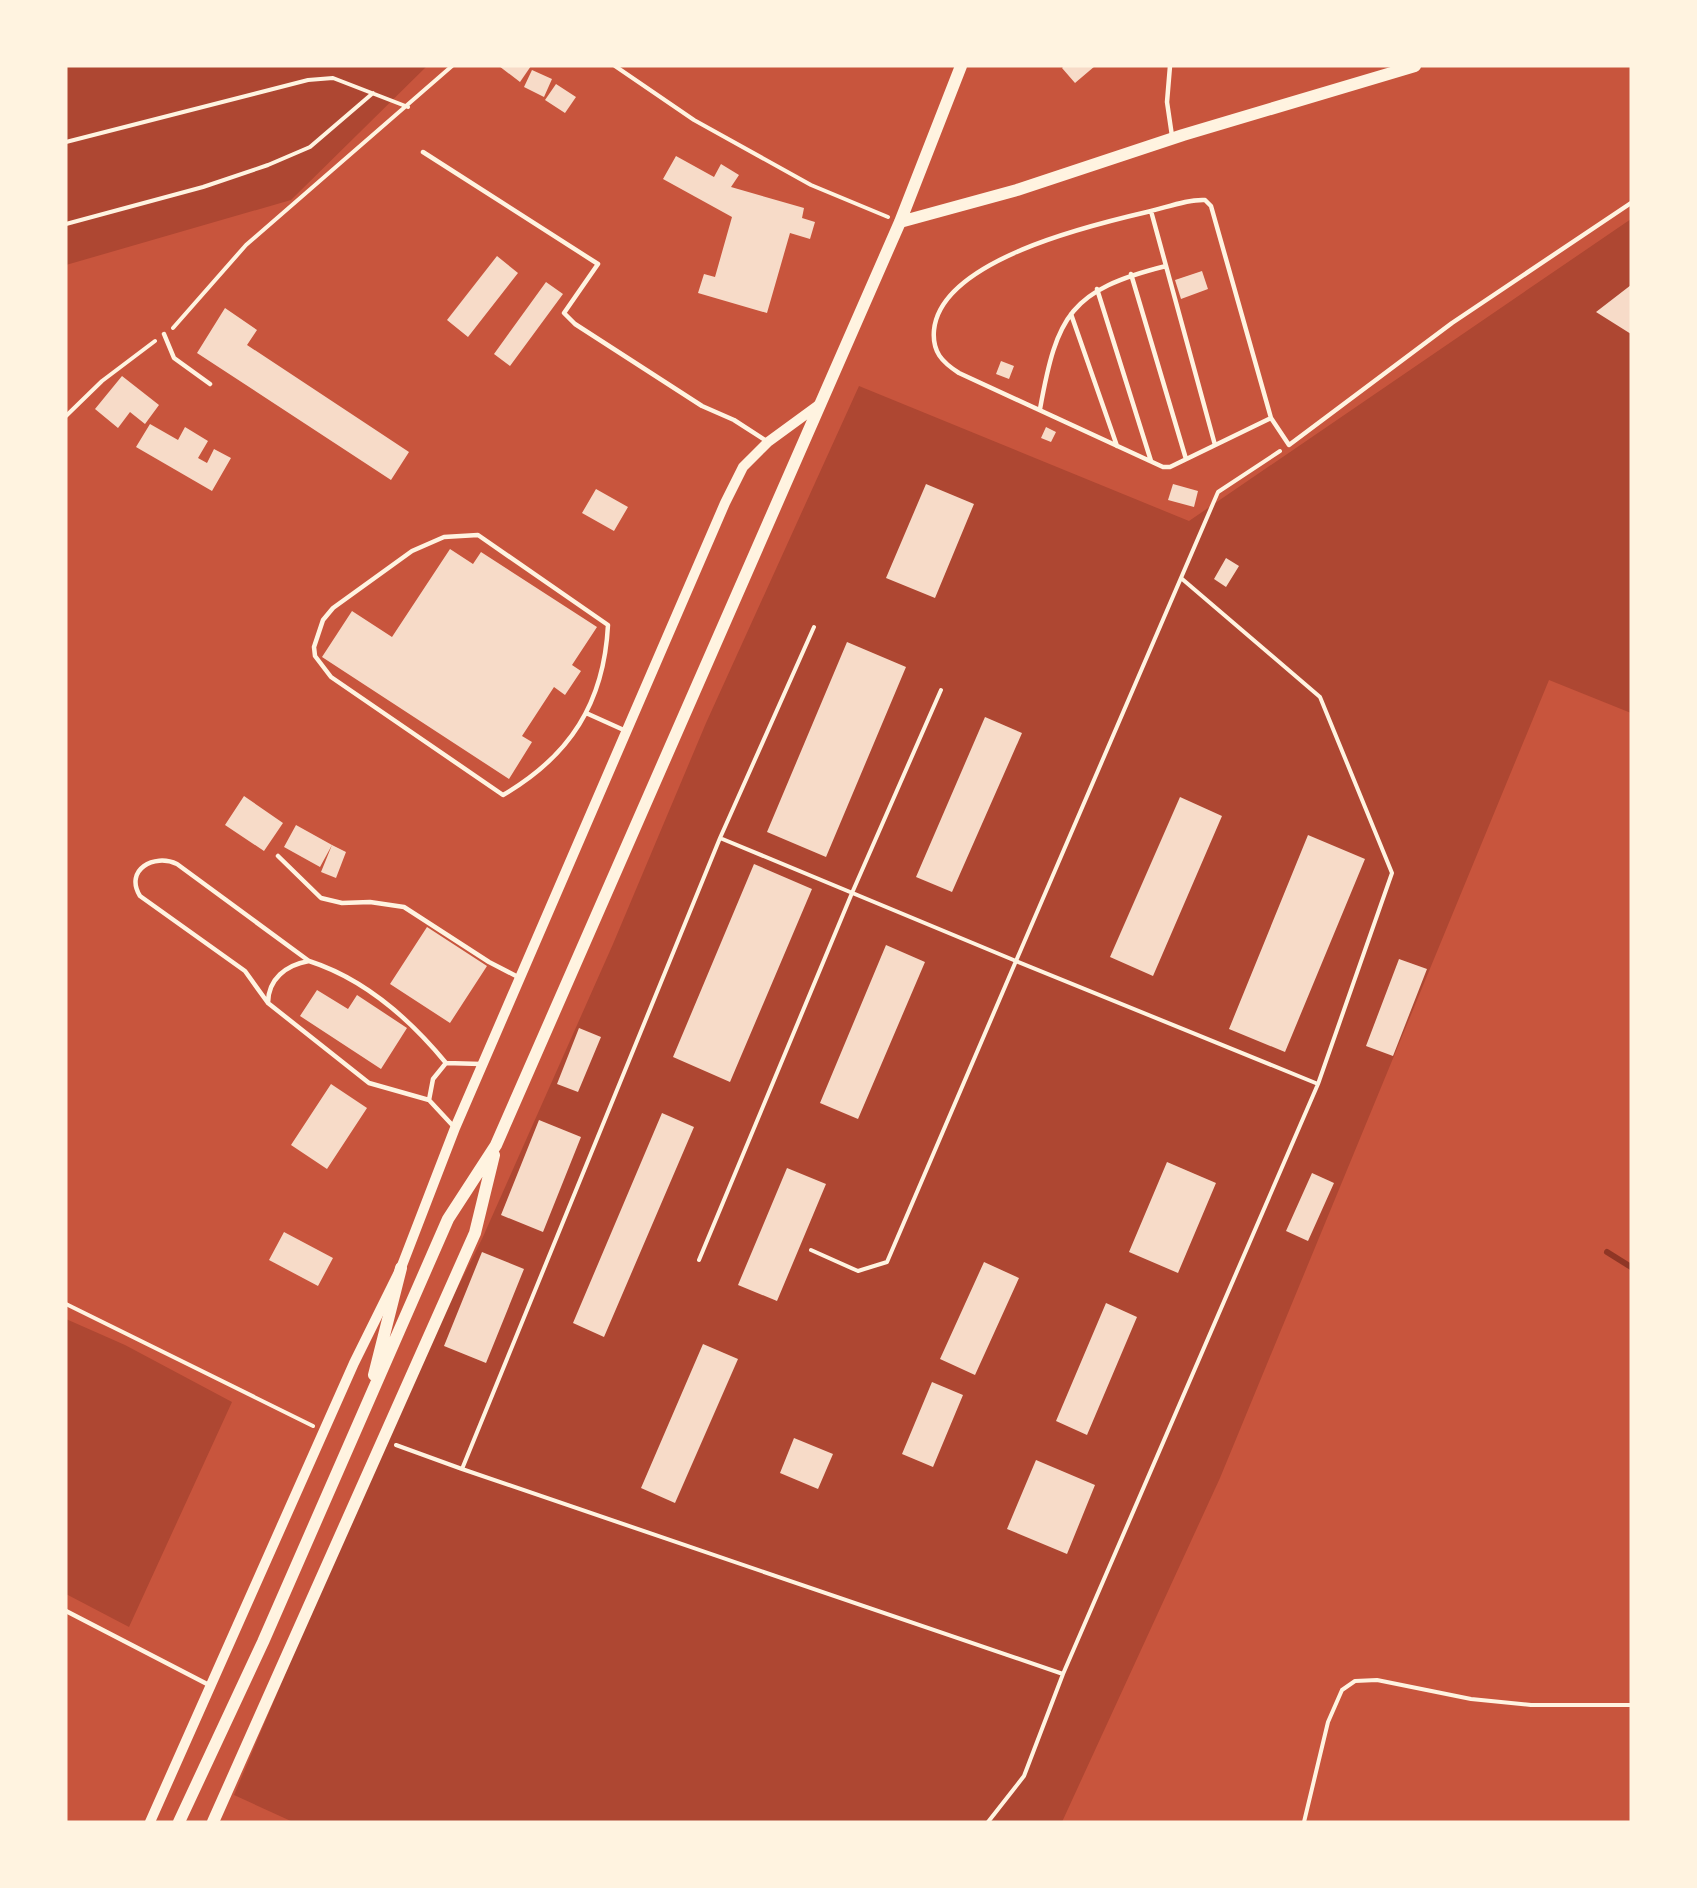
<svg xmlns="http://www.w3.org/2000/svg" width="1697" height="1888" viewBox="0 0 1697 1888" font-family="Roboto,sans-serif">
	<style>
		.green { fill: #ae4732 }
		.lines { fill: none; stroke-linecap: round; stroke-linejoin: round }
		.stream { stroke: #8f3625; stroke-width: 6 }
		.building { fill: #f7dbc8 }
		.path { stroke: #fff3e0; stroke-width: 4 }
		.service { stroke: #fff3e0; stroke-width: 4.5 }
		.tertiary { stroke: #fff3e0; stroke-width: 10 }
		.secondary { stroke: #fff3e0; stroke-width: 12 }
	</style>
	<rect width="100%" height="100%" fill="#c8553d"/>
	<path class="green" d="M66,66h361l-136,134 -225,65z
		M1631,219v494l-82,-33 -329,798 -158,344h-769l-59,-27 171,-403 77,-153 131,-295 93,-221 153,-337 330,135z
		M66,1319l59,26 107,57 -103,225 -63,-33z"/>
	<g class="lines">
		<path class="stream" d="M1607,1252l24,15"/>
	</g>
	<path class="building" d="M499,66h32l-11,16z
		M1064,66h31l-20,17 -13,-15z
		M532,70l20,9 -8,18 -20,-10z
		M556,84l20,13 -11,16 -20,-13z
		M676,156l38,21 7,-13 18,11 -8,12 73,21 -2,10 13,4 -5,17 -20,-6 -23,80 -69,-20 6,-19 11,3 17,-60 -69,-38z
		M497,256l21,17 -50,64 -21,-17z
		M1202,271l6,18 -27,10 -6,-19z
		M546,282l17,12 -53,72 -16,-12z
		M1631,285v49l-35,-22z
		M225,308l32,22 -10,15 162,107 -18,28 -194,-127z
		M1001,361l13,5 -5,13 -13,-5z
		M122,376l37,29 -14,19 -15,-12 -12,16 -23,-19z
		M150,424l28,16 7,-13 23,14 -10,17 9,5 7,-14 17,9 -19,33 -76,-44z
		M1046,427l10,5 -5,10 -10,-4z
		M926,484l48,20 -39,94 -49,-20z
		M1173,484l25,7 -4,16 -26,-7z
		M596,489l32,18 -14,24 -32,-18z
		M450,549l23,15 8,-12 116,75 -25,38 9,6 -16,24 -11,-8 -32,49 10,6 -23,37 -187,-122 30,-46 40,26z
		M1226,558l13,8 -13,21 -12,-8z
		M847,642l59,25 -80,190 -59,-25z
		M985,717l37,16 -70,159 -36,-15z
		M244,796l39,27 -19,28 -39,-26z
		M1180,797l42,19 -69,160 -43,-19z
		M296,825l36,20 -12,22 -36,-20z
		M1308,835l57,24 -80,193 -56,-23z
		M332,845l14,7 -10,26 -15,-6z
		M754,864l58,25 -82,193 -57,-25z
		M427,927l60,39 -37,57 -60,-39z
		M886,945l39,17 -67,157 -38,-16z
		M1399,959l28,10 -34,87 -27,-10z
		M317,990l31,19 9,-14 50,33 -26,41 -81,-53z
		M579,1028l22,9 -23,55 -21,-8z
		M331,1084l36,24 -40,61 -36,-24z
		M662,1113l32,14 -90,210 -31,-14z
		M539,1120l42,17 -38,95 -42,-17z
		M1167,1162l49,21 -38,90 -49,-21z
		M787,1168l39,16 -49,117 -39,-16z
		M1312,1173l22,10 -26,58 -22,-10z
		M284,1232l49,26 -15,28 -49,-26z
		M482,1252l42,17 -38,94 -42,-17z
		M984,1262l35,16 -44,97 -35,-16z
		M1106,1303l31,14 -50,118 -31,-14z
		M703,1344l35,15 -63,144 -34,-15z
		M932,1382l31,13 -30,72 -31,-13z
		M794,1438l39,16 -15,35 -38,-16z
		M1036,1460l59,25 -28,69 -60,-25z"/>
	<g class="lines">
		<path class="path" d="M615,66l79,54 117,65 77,32
			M66,142l242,-62 25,-2 75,29
			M66,224l137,-37 65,-22 42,-18 63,-54
			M173,328l73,-83 206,-179
			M66,416l36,-35 53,-40
			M720,838l94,-211
			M811,1250l47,21 29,-9 129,-301 302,123
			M699,1260l153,-367 89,-203
			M66,1304l247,122
			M396,1445l66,24 258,-631 296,123 202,-469 62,-41
			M462,1469l601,205 255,-590 74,-211 -72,-176 -139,-119
			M988,1822l36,-46 39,-102
			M1304,1822l24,-100 14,-32 13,-9 22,-1 94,19 60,6h100"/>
		<path class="service" d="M1170,66l-3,36 5,34
			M423,152l175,112 -34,49 11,11 127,82 32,14 34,22
			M1151,211l64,234
			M1131,274l55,185
			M1097,289l54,172
			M1071,314l46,132
			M164,334l10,24 36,26
			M1040,409c17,-94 30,-119 126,-143
			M1271,418l-101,49h-7l-204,-94c-17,-11 -27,-21 -25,-43 7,-70 157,-105 213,-118 18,-4 40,-13 58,-12l6,6 60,212 18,27 163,-122 179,-120
			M478,535l130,90c-4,78 -38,131 -105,170l-172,-118 -16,-21 -1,-9 9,-27 10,-12 79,-57 32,-14z
			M586,713l40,18
			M278,856l43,42 21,5 28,-1 34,5 85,55 29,15
			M268,1003c0,-24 18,-38 41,-42
			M429,1100l4,-21 13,-16
			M455,1128l-26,-28 -60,-17 -101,-80 -23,-32 -105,-75c-16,-26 14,-43 37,-32l132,97c56,18 100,57 137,102l35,1
			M66,1611l143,74"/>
		<path class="tertiary" d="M150,1822l204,-459 47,-95 54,-140 270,-625 18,-36 25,-25 52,-38"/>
		<path class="secondary" d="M900,222l117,-32 166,-55 232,-69
			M374,1375l27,-107
			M179,1822l84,-180 185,-423 48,-74 404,-923 61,-156
			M213,1822l262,-589 19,-78"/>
	</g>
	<rect width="1697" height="1888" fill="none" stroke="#fff3e0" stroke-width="135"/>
</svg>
